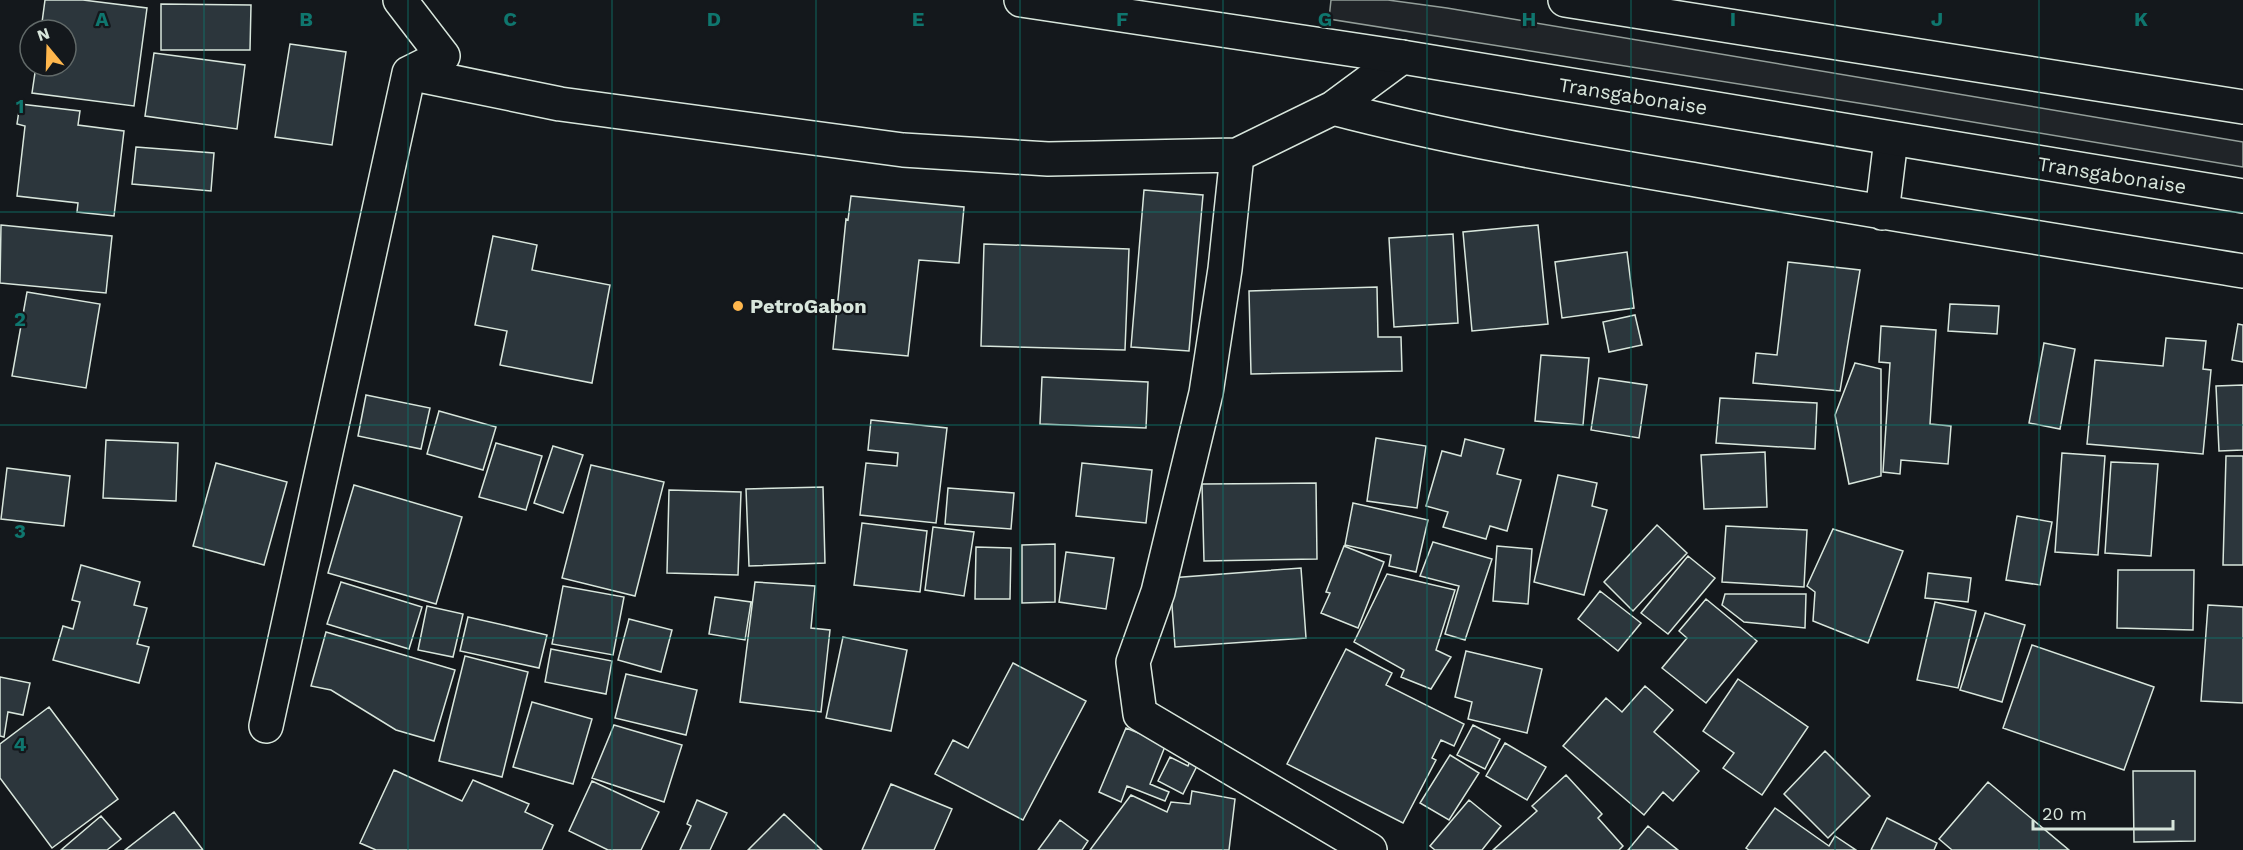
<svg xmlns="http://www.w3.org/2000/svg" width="2243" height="850" viewBox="0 0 2243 850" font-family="'Work Sans',sans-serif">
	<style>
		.green { fill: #202428; stroke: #939e99; stroke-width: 1.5 }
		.building { fill: #2c363c; stroke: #d8e6dc; stroke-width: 1.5 }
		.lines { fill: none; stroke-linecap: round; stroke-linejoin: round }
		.minor-casing { stroke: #d8e6dc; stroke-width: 36 }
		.highway-casing { stroke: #d8e6dc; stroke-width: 36 }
		.minor { stroke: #14181c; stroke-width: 33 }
		.highway { stroke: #14181c; stroke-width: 33 }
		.grid { fill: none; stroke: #0f766e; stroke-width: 1.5; stroke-opacity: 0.55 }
		.poi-dot { fill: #ffb74d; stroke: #14181c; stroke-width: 2 }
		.labels { text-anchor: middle; stroke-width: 4.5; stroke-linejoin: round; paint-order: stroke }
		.street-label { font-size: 20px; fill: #d8e6dc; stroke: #14181c }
		.poi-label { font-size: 20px; font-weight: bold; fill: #d8e6dc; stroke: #14181c; text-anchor: start }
		.grid-label { font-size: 20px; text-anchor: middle; font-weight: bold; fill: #0f766e; stroke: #14181c; stroke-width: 4.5; stroke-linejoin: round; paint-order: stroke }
	</style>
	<rect width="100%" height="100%" fill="#14181c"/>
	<path class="green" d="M1331,0h57l59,8 796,134v25l-366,-61 -548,-87z"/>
	<path class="building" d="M45,0h38l64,8 -13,98 -102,-13 4,-27h30v-36h-25z
		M161,4l90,1 -1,45h-89z
		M290,44l56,8 -14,93 -57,-8z
		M154,53l91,12 -8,64 -92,-13z
		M20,104l60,7 -2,14 46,6 -10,85 -37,-4 1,-9 -61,-7 8,-70 -8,-2z
		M136,147l78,6 -3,38 -79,-7z
		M1144,190l59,5 -14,156 -58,-4z
		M851,196l113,11 -5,56 -40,-3 -11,96 -75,-7 13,-130 2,1z
		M1,225l111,11 -6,57 -106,-10z
		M1538,225l10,99 -76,7 -9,-99z
		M1453,234l5,89 -64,4 -5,-89z
		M493,236l44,9 -5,25 78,15 -18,98 -92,-18 7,-34 -32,-6z
		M984,244l145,5 -4,101 -144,-4z
		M1627,252l7,56 -72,10 -7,-56z
		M1788,262l72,8 -20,121 -87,-8 3,-30 21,2z
		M1377,287l1,50h23l1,34 -151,3 -2,-83z
		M27,292l73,12 -14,84 -74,-12z
		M1950,304l49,2 -2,28 -49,-3z
		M1635,315l7,30 -33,7 -6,-30z
		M2238,324l5,1v37l-11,-2z
		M1881,326l55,4 -6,94 21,2 -3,38 -47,-4 -1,14 -17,-2 7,-109 -11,-1z
		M2166,338l40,3 -3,28 8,1 -8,84 -116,-10 8,-84 68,6z
		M2044,343l31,6 -15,80 -31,-6z
		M1541,355l48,3 -6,67 -48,-4z
		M1855,363l26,6v107l-32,8 -14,-69z
		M1042,377l106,5 -2,46 -106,-4z
		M1599,378l48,7 -8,53 -48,-8z
		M2243,385v65l-24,1 -3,-65z
		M366,395l64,13 -9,41 -63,-13z
		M1720,398l97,5 -2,46 -99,-6z
		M439,411l57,16 -13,43 -56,-16z
		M871,420l76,8 -11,95 -76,-8 6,-52 31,3 1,-13 -30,-3z
		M1376,438l50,8 -9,62 -50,-7z
		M1465,439l39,10 -7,25 24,6 -14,51 -17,-5 -4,13 -43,-12 5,-15 -22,-6 16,-55 19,5z
		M106,440l72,3 -2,58 -73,-3z
		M496,443l46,13 -16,54 -47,-13z
		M553,446l30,9 -20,58 -29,-10z
		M1765,452l2,55 -63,2 -3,-54z
		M2062,453l43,3 -7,99 -43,-3z
		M2226,456h17v109h-20z
		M2111,462l47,2 -7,92 -46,-3z
		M216,463l71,19 -23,83 -71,-19z
		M1082,463l70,7 -6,53 -70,-7z
		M591,465l73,17 -29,114 -73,-18z
		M7,468l63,8 -6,50 -63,-7z
		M1558,475l39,8 -5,23 15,4 -23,85 -50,-13z
		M1316,483l1,76 -113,2 -2,-77z
		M354,485l108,32 -26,87 -108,-31z
		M823,487l2,76 -76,3 -3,-77z
		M948,488l66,5 -3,36 -66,-5z
		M669,490l72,2 -3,83 -71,-2z
		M1353,503l75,17 -12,52 -27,-6 2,-11 -46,-10z
		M2017,516l35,6 -12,63 -34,-5z
		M862,523l65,8 -7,61 -66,-7z
		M1657,525l30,28 -54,58 -29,-29z
		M1726,526l81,4 -3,57 -82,-5z
		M933,527l41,5 -10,64 -39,-6z
		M1833,529l70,22 -35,92 -55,-22 2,-29 -8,-6z
		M1433,542l59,17 -27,81 -20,-6 14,-48 -39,-10z
		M1055,544v58l-33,1v-58z
		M1344,546l40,16 -26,66 -37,-15 9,-20 -4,-1z
		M1497,546l35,3 -4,55 -35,-3z
		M976,547l35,1 -1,51h-35z
		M1066,552l48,6 -8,51 -47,-7z
		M1688,556l27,22 -47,56 -27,-21z
		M81,565l59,17 -6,23 13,3 -10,36 12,3 -10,36 -86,-23 10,-34 10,3 7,-27 -8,-2z
		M1301,568l5,70 -131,9 -5,-69z
		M2118,570h76l-1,60 -76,-2z
		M1928,573l43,5 -3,24 -43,-4z
		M1387,574l68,16 -19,60 15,7 -20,32 -30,-12 3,-7 -50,-28z
		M341,582l81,25 -13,42 -82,-25z
		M755,582l60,4 -4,42 19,2 -9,82 -81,-10z
		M563,586l61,11 -11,58 -61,-11z
		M1600,591l41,32 -23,28 -40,-32z
		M1725,594h81l-1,34 -61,-6 -22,-17z
		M715,597l36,5 -6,38 -36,-6z
		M1706,599l51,42 -51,62 -44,-35 25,-30 -8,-7z
		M1935,602l41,9 -18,77 -41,-8z
		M2208,605l35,2v96l-42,-2z
		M427,606l36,8 -10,43 -35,-7z
		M1985,613l40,12 -23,77 -42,-12z
		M468,617l79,18 -8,33 -79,-17z
		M629,619l43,11 -11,42 -43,-12z
		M326,632l129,38 -21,71 -38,-11 -65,-40 -20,-4z
		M843,637l64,13 -16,81 -65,-13z
		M2032,645l122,42 -30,83 -121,-42z
		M551,649l61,12 -6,33 -61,-12z
		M1346,649l46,24 -6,12 78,39 -10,22 -13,-6 -9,18 4,2 -33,63 -116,-59z
		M1466,651l76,18 -15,64 -59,-14 4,-17 -17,-5z
		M465,656l63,16 -26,105 -63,-16z
		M1013,663l73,38 -63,119 -88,-46 18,-34 15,8z
		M626,674l71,16 -11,45 -71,-17z
		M0,677l30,6 -7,32 -15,-3 -4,25 -4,-1z
		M1738,679l70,48 -46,68 -39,-27 11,-15 -31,-22z
		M1645,686l28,24 -19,22 45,39 -26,30 -10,-9 -19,23 -81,-69 43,-48 16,14z
		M532,702l60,17 -19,65 -60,-17z
		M49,707l69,92 -66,49 -52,-70v-34z
		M614,725l68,20 -18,57 -72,-24z
		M1473,725l27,14 -15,30 -28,-14z
		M1126,728l40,16 -16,40 19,8 -4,9 -38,-15 -6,16 -22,-10z
		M1505,743l41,24 -19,33 -41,-24z
		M1825,751l45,45 -42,42 -44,-44z
		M1450,755l29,18 -30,47 -29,-17z
		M1192,756l8,4 -17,34 -25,-13 12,-24 18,9z
		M394,770l68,31 11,-21 56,24 -4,8 28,13 -11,25h-166l-16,-7z
		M2133,771h62v70l-61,1z
		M1566,775l36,39 -4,4 25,28 -4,4h-126l44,-39 -5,-5z
		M592,781l67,31 -18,38h-33l-39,-19z
		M1988,782l81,68h-117l-13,-11z
		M891,784l61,25 -18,41h-72z
		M1192,791l43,8 -6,51h-139l41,-55 36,17 4,-10 19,2z
		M697,800l30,13 -17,37h-30l11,-24 -4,-2z
		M1469,800l32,26 -19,24h-47l-5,-4z
		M1775,808l54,38 6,-10 21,14h-107l-3,-2z
		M174,812l29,38h-78z
		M784,814l38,36h-74z
		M101,816l20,23 -14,11h-46z
		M1887,818l50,25 -3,7h-63z
		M1060,820l28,21 -6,9h-44z
		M1648,826l30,24h-50z"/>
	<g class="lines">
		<defs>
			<path id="minor" d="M400,0l43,56 -34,17 151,31 343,46 145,9 189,-4 96,-47 69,-51
				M1333,108c122,32 245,52 369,73 180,32 361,61 541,90
				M1237,155l-12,114 -19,124 -48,199 -25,70 7,52 230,136
				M1882,213l9,-74
				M266,726l143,-653"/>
			<path id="highway" d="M1021,0l381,57 841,139
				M1565,0l678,107"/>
		</defs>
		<use href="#minor" class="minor-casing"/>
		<use href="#highway" class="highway-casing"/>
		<use href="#minor" class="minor"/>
		<use href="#highway" class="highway"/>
	</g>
	<path class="grid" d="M204,0v850M408,0v850M612,0v850M816,0v850M1020,0v850M1223,0v850M1427,0v850M1631,0v850M1835,0v850M2039,0v850M0,212h2243M0,425h2243M0,638h2243"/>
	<circle class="poi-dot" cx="738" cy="306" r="6"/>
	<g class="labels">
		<g class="street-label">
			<text transform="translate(1633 96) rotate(9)" y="7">Transgabonaise</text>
			<text transform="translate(2112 175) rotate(9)" y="7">Transgabonaise</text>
		</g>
		<g class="poi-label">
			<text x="750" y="313">PetroGabon</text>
		</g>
	</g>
	<g class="grid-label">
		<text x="102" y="26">A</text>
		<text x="306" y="26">B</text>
		<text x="510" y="26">C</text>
		<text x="714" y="26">D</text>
		<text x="918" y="26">E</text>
		<text x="1122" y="26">F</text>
		<text x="1325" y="26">G</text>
		<text x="1529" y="26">H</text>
		<text x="1733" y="26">I</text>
		<text x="1937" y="26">J</text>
		<text x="2141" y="26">K</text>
		<text x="20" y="113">1</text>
		<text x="20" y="326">2</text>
		<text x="20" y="538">3</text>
		<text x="20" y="751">4</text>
	</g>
	<g transform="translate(48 48) rotate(341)"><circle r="28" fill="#14181c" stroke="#626a69" stroke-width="1.5"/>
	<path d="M0-4.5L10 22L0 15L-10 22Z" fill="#ffb74d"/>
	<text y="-9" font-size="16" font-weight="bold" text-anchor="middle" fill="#d8e6dc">N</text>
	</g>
	<path d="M2033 820v9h140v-9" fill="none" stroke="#d8e6dc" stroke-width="3"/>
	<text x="2042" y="820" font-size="18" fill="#d8e6dc" stroke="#14181c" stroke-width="4.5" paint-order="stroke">20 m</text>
</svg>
